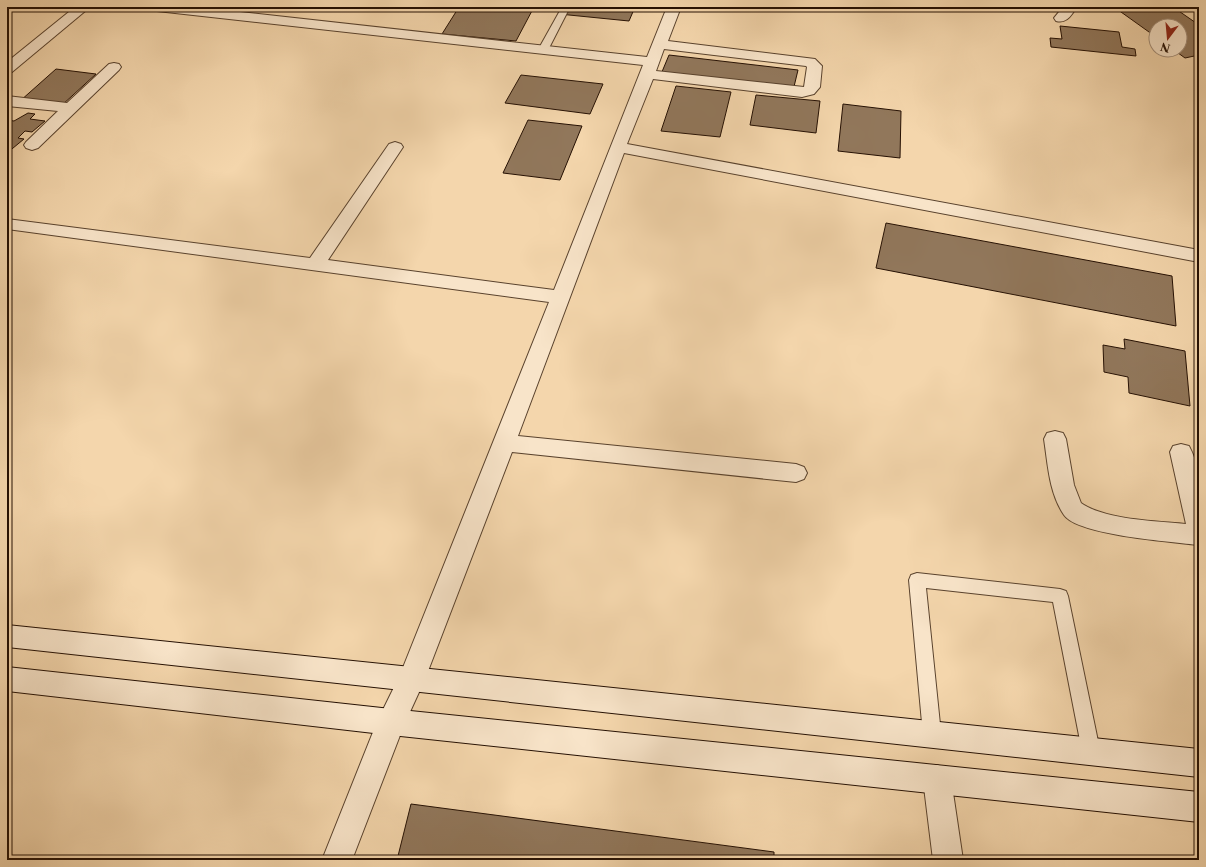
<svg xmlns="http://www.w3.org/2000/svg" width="1206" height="867" viewBox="0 0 1206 867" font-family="'Libre Caslon Text',serif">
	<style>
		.building { fill: #91775b; stroke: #251003 }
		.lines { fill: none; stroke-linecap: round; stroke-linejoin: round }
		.lane-casing { stroke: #59422d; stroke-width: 2 }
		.street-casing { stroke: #59422d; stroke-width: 2 }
		.secondary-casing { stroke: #251003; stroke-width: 2 }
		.lane { fill: #f8e4c9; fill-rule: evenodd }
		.street { fill: #f8e4c9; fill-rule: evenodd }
		.secondary { fill: #f8e4c9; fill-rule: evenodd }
	</style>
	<rect width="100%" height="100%" fill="#f4d6ac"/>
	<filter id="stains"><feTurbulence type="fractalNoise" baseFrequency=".005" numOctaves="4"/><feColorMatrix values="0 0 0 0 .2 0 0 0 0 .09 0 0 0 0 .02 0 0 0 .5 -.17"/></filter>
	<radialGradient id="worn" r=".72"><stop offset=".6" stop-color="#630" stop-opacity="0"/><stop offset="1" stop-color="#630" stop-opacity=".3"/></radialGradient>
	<path class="building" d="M459,7h75l-18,34 -74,-7z
		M562,7h73l-6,14 -70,-7z
		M1114,7h59l26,18v30l-14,3 -11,-8h6v-24h-24v11z
		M1060,26l59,6 3,15 13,2 1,7 -85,-9 -1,-9 12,1z
		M669,55l129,15 -6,25 -133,-16z
		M56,69l40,5 -35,32 -41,-5z
		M521,75l82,9 -13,30 -85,-11z
		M676,86l55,6 -11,45 -59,-6z
		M756,95l64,6 -4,32 -66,-8z
		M843,104l58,7 -1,47 -62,-7z
		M28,113l7,1 -5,5 15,2 -13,11 -7,-1 -7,7 6,1 -17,14v-33l7,1z
		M528,120l54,6 -22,54 -57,-7z
		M886,223l286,53 4,50 -300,-58z
		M1124,339l61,12 5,55 -61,-13 -1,-16 -24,-5 -1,-27 22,4z
		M411,804l363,48v8h-377z"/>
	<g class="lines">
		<defs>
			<path id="lane" d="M562,7h8l-22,43 -2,2h-6l-2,-2z
				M917,573l143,16 6,2 2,5 32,155 -3,6 -6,3 -6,-3 -3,-6 -29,-149 -127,-14 15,146 -3,6 -6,2 -6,-2 -3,-6 -14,-154 2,-5z"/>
			<path id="street" d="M75,7h15l-78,65 -5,1v-11z
				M150,7h44l453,50 20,-50h14l-13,34 147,18 7,7 -2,21 -6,7 -12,3 -149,-18 -26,65 572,106v12l-575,-109 -106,283 278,28 8,3 3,6 -3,6 -8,3 -284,-30 -87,227 -21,46 -52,135h-30l55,-138 23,-47 149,-373 -542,-73v-10l303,39 79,-114 6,-2 6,2 2,3 -75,113 226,30 89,-225 -486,-54 -5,-1zM664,49l142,17 1,1 -3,20 -148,-16z
				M1063,7h14c-6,8 -10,17 -21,14l-2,-3z
				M114,63l5,1 2,3 -2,3 -81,78 -6,2 -6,-2 -2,-3 2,-3 32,-31 -51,-5v-10l60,7 42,-39z
				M1055,431l8,2 3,6 8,46 7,18c24,17 76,18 105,21l-16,-72 3,-6 8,-2 8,2c16,29 10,67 10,99 -26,-3 -122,-10 -135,-30 -15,-22 -16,-50 -20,-76l3,-6z
				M937,765l10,4 4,10 12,81h-30l-10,-81 4,-10z"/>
			<path id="secondary" d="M7,625l1192,124v28l-1192,-130z
				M7,667l384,42 808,83v30l-808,-87 -384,-44z"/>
		</defs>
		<use href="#lane" class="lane-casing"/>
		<use href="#street" class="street-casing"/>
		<use href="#secondary" class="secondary-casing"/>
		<use href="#lane" class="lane"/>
		<use href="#street" class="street"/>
		<use href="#secondary" class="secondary"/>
	</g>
	<rect width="1206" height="867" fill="none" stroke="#f4d6ac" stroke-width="24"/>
	<rect x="8" y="8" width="1190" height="851" fill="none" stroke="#251003" stroke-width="2"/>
	<rect x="12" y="12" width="1182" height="843" fill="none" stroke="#251003"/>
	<g transform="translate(1168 38) rotate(196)"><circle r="19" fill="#f8e4c9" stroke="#a48f7a"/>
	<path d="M0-3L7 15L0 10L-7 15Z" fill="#8f2418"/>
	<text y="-6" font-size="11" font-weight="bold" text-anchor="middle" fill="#251003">N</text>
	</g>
	<rect width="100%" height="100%" filter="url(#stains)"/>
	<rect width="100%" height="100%" fill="url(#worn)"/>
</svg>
